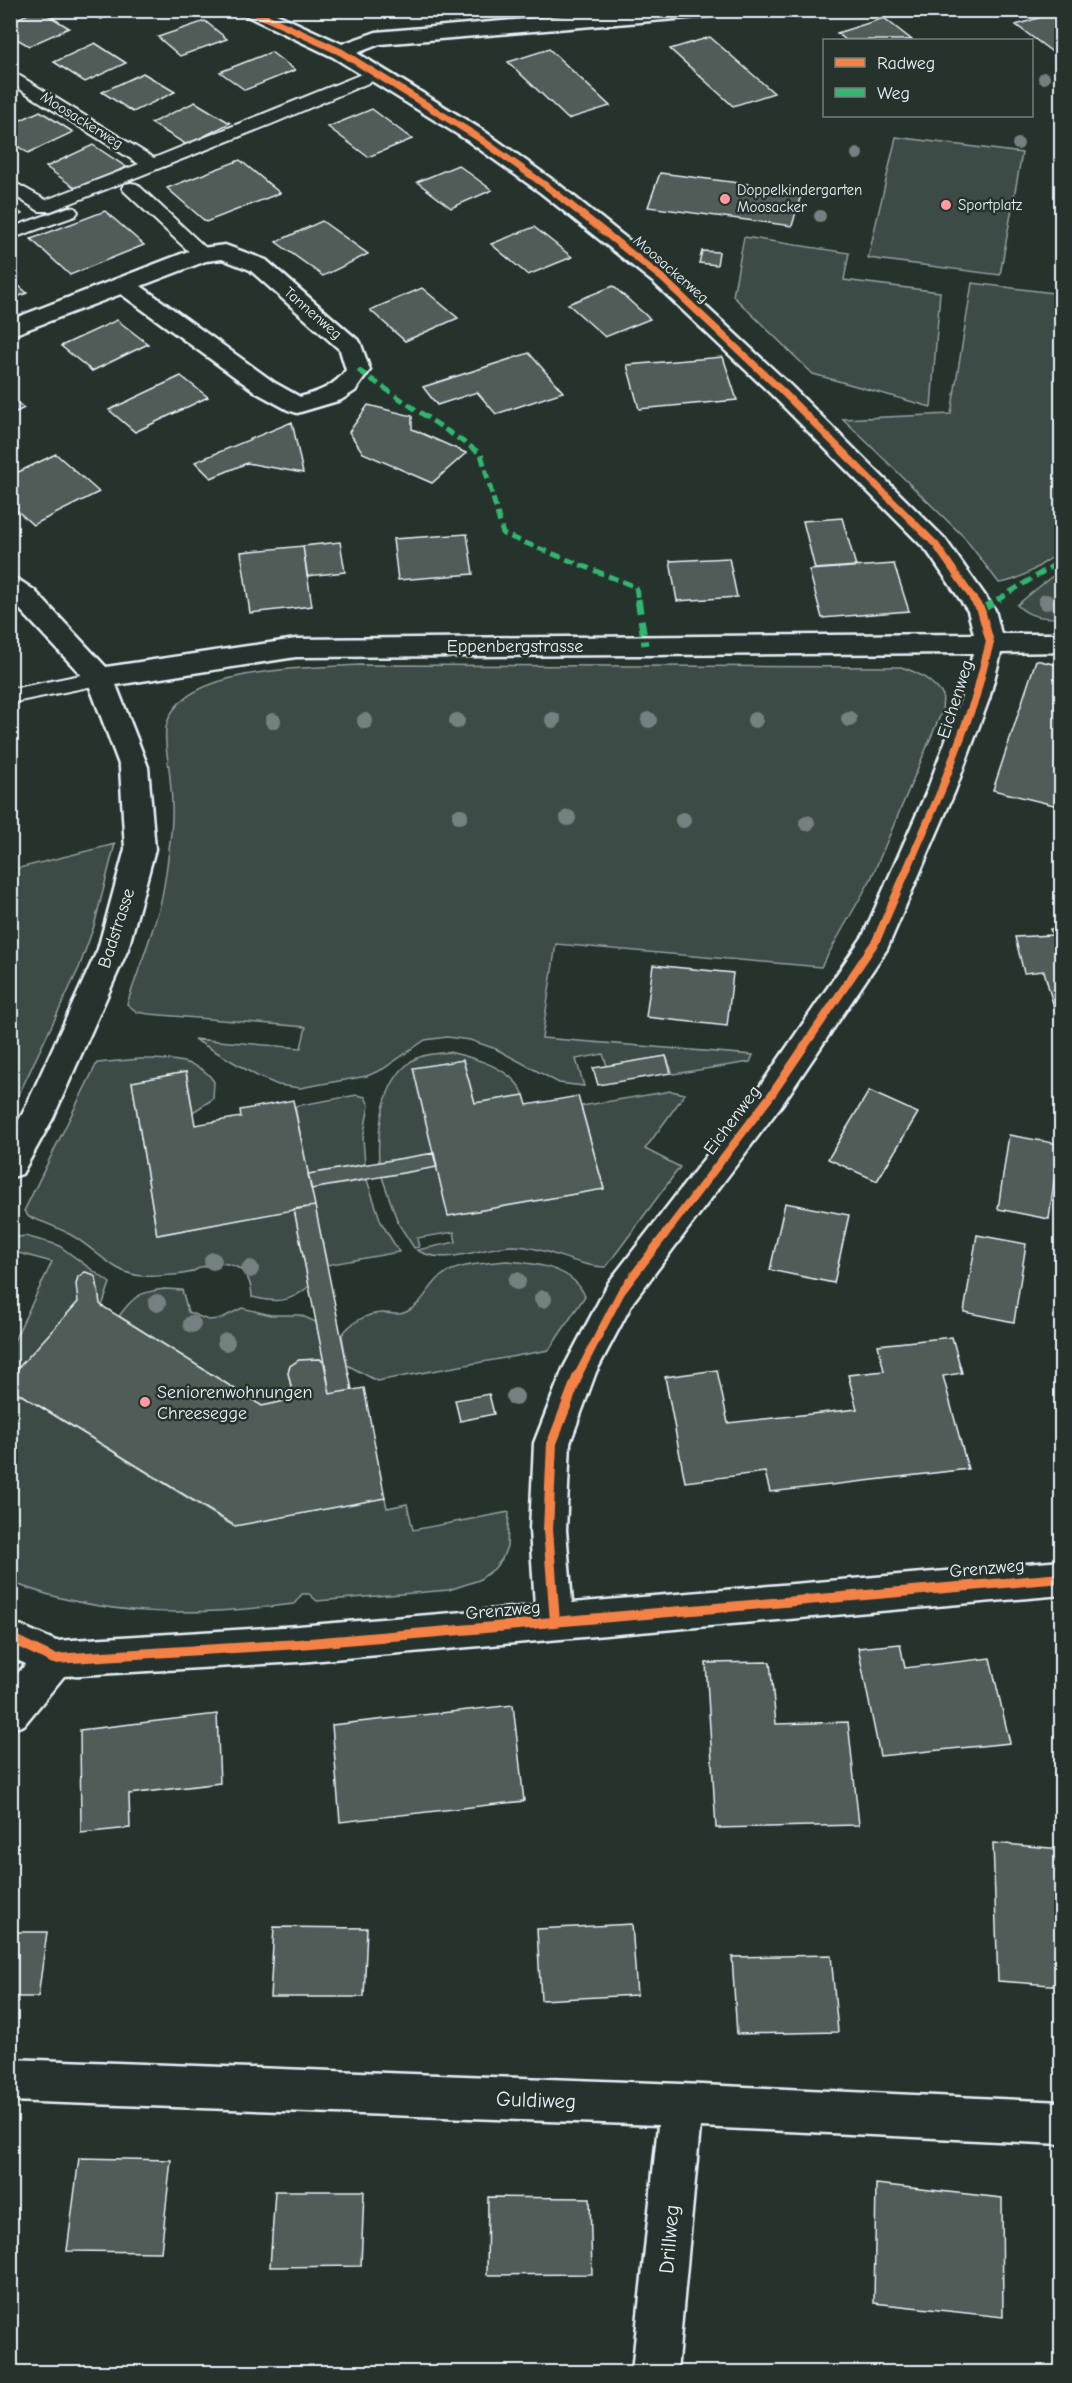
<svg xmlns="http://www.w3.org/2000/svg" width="1072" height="2383" viewBox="0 0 1072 2383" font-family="'Comic Neue',sans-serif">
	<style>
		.green { fill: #3e4b47; stroke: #939ea0; stroke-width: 1.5 }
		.building { fill: #505c59; stroke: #e8f1f8; stroke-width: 1.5 }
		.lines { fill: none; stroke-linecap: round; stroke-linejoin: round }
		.lane-casing { stroke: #e8f1f8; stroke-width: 4 }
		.street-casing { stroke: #e8f1f8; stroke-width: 5 }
		.lane { fill: #26332d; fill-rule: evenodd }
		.street { fill: #26332d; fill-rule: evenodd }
		.quiet-far1 { stroke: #33b770; stroke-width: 5; stroke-dasharray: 10 5; stroke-linecap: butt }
		.quiet { stroke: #33b770; stroke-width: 7; stroke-dasharray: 14 7; stroke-linecap: butt }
		.cycleway-far2-casing { stroke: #26332d; stroke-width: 10 }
		.cycleway-far1-casing { stroke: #26332d; stroke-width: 12 }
		.cycleway-casing { stroke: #26332d; stroke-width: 14 }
		.cycleway-far2 { stroke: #f48246; stroke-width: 7 }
		.cycleway-far1 { stroke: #f48246; stroke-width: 8 }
		.cycleway { stroke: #f48246; stroke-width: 10 }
		.tree { fill: #758080 }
		.poi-dot { fill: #ff9aa2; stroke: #26332d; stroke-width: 2 }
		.labels { text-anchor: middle; stroke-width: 5; stroke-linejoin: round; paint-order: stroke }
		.far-street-label { font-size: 15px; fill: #e8f1f8; stroke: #26332d }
		.far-poi-label { font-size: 15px; fill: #e8f1f8; stroke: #26332d; text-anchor: start }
		.street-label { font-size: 18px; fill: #e8f1f8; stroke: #26332d }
		.poi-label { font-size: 18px; fill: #e8f1f8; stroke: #26332d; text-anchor: start }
		.near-street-label { font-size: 21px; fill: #e8f1f8; stroke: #26332d }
	</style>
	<rect width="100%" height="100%" fill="#26332d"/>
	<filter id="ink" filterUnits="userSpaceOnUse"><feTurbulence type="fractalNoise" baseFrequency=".0167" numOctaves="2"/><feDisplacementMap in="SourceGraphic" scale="12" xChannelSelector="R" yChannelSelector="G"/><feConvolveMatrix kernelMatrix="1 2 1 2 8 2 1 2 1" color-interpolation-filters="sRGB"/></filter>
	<g filter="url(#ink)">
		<path class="green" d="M896,137l126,16 -22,122 -132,-17z
			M744,237l105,16 -5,27 96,12 -9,115 -118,-33 -80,-78z
			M972,283l89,11v257c-19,13 -38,29 -62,32l-35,-46 -121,-118 108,-5z
			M1061,569v49c-17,0 -31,0 -44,-13z
			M358,665l543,2c19,6 30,13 42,28l-1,16 -71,168 -50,88 -265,-23 -14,94 211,17 -3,7 -77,12 -7,-18 -59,10 -4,-12 -27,5 8,27 -25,-3 -63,-34 -26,-9 -23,-3 -22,3 -42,29 -16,7 -67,12 -22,-3 -21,-9 -63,-37 107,9 5,-21 -157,-13 -12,-2 -10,-8c11,-33 24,-66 33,-99 6,-23 8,-49 11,-72 2,-18 1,-38 -1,-55 -1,-16 -6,-33 -4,-50 10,-62 145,-60 192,-63z
			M115,844l-21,82 -15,42 -68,143 -1,-102 5,-3 -5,-6 1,-130z
			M449,1052c26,6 64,16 75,43l-49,8 -12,-43 -49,8 20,85 -55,9c-2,-32 3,-78 30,-99 10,-9 27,-9 40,-11z
			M140,1059c24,0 60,-1 74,23l-1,17 -20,13 -7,-40 -54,10 25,153 137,-26 15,77c-19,17 -33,17 -57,11 -1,-28 -20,-39 -47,-31 -6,1 -11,6 -17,7 -8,2 -38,4 -46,3 -29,-2 -47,-28 -71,-41 -13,-8 -28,-13 -42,-18l-5,-6 73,-148z
			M671,1091l14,3 -40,55 35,18 -74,100c-32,-1 -61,-21 -94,-21 -31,1 -67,21 -95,4l39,-8 -2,-10 -37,6 2,9 -5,1 -16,-25 -16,-46 55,-10 12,49 155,-27 -23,-83z
			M357,1095l8,2 4,8 -6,33 2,26 -57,10 -13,-68z
			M367,1180l14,42 18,30 -72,13 -16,-76z
			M25,1236l33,9 52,38 -8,23 -2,-2c-2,-13 0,-29 -15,-32l-7,5v25l-67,75 -1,-28 42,-87 -41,-11v-13z
			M507,1261c27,2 66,6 78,35l-36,54 -172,31 -30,-16 -5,-30c8,-12 24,-21 39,-22 10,-1 17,4 27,-2 14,-7 20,-23 32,-34 15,-13 47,-14 67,-16z
			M165,1289l17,1 6,22 20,8 12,-1 22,-11 29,7h29l16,7 9,42 -5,-5 -21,1 -9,6 -2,7 6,26 -32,7 -143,-90c15,-20 20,-24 46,-27z
			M10,1388l223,138 152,-28 2,10 20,-4 6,26 96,-18 -2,34 -5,13 -8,10 -15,11 -30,10 -132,11 -8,-7h-7l-8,10c-99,12 -189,15 -283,-22z"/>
		<path class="building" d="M37,10h3l29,18 -40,18 -19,-11v-13z
			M92,10h32l-23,9z
			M1054,13l8,6v40l-46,-34z
			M884,18l28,22h-66l-9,-7z
			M205,21l22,18 -47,17 -22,-19z
			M710,37l64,56 -41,13 -63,-57z
			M95,43l31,20 -41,19 -31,-20z
			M549,49l61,57 -42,13 -60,-57z
			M271,52l24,18 -50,20 -25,-18z
			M143,73l32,19 -42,20 -31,-20z
			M195,102l35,21 -43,22 -36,-22z
			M372,109l40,30 -44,18 -40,-30z
			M40,111l33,21 -45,21 -18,-12v-16z
			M93,145l33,22 -48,23 -32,-23z
			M240,160l40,33 -74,29 -39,-34z
			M458,165l34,25 -41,18 -34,-26z
			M660,173l142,18 -10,35 -144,-19z
			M10,206l12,8 -12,6z
			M105,211l39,34 -74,30 -39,-36z
			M322,221l46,33 -45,22 -47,-34z
			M534,227l38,30 -44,18 -37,-31z
			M702,251l17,1 -2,13 -18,-2z
			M10,278l17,15 -17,7z
			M613,286l37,33 -45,18 -37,-33z
			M422,288l36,30 -53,23 -35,-31z
			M117,320l31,24 -56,27 -31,-25z
			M529,353l34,39 -67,22 -19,-22 -40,13 -14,-18z
			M723,357l14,43 -98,9 -12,-44z
			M181,376l27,21 -73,35 -26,-22z
			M10,397l14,11 -14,7z
			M368,405l44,11v13l54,24 -34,30 -69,-30 -14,-21z
			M292,422l11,51 -56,-10 -36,15 -16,-16z
			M56,454l43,38 -66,33 -23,-21v-28z
			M842,518l14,48 -41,3 -12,-48z
			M467,534l6,40 -75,6 -5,-41z
			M340,542l5,30 -38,4 -4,-30z
			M303,546l9,60 -62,7 -9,-61z
			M729,558l8,39 -60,4 -7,-40z
			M894,564l15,47 -87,7 -13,-48z
			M1036,660l26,6v141l-69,-17z
			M1050,929h12v82h-7l-11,-40 -20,2 -9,-36 37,-2z
			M653,965l80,8 -6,53 -81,-9z
			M666,1056l5,17 -73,12 -5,-17z
			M463,1060l12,43 49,-8 3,10 51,-9 26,93 -156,27 -35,-148z
			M186,1072l9,53 46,-8 -1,-7 53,-10 22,106 -158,29 -25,-153z
			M869,1091l49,22 -41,68 -49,-22z
			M1009,1135l50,9 -10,75 -51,-10z
			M434,1153l3,14 -126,22 -3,-15z
			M785,1203l64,12 -15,68 -64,-13z
			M315,1206l37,184 -22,4 -36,-185z
			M977,1235l49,9 -12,78 -50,-10z
			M85,1272l7,2 4,4 4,26 2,2 160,100 32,-7 -6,-26 2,-7 9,-6 21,-1 5,5 5,30 34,-6 21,110 -150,28 -225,-138v-11l68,-75 -2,-18 2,-7z
			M952,1337l10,36 -19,3 25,93 -198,23 -5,-20 -80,10 -20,-105 52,-7 11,53 129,-14 -9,-34 36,-4 -6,-26z
			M489,1394l5,20 -34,7 -5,-21z
			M900,1644l5,24 85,-10 20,85 -130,13 -22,-108z
			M770,1662l6,62 72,-2 11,103 -143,3 -10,-165z
			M513,1705l11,96 -184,21 -8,-97z
			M217,1714l3,69 -91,11 1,34 -49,5 -1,-103z
			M993,1843l69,6v137l-64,-5z
			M632,1924l5,71 -96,5 -4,-71z
			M274,1927l93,1 -3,69h-94z
			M10,1932h37l-9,65h-28z
			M831,1955l7,77 -101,2 -5,-77z
			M79,2158l92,2 -10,92 -94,-1z
			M876,2184l126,14 1,119 -129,-14z
			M275,2191h89l-3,75 -91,1z
			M488,2197l102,1 2,76 -105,1z"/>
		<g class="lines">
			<defs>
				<path id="lane" d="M374,69l6,1 2,4 -2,4 -106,45 -223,88h-12l-29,-18v-13l36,20 93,-36 -129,-81v-13l144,88z
					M131,183l6,1 71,66 3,4 -3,4h-12l-71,-66 -3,-4 3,-4z
					M69,207l6,1 3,4 -3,4 -65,23v-11z
					M100,671l8,2 3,5 -3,5 -98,20v-17l7,2z"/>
				<path id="street" d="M240,10h28l74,34 34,-12 254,-22h91l-3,4 -7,2 -331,28 -23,9 127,78 73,52 113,90 120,112 155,154 50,71 6,24h61v18l-61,1 -12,46 -34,92 -68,158 -104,154 -150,199 -37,70 -26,71 -4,87 6,73 490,-42v34l-763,67 -235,14 -40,49 -14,5v-48l16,-18 -16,-7v-36l46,20 243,-15 236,-20 -5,-76 4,-87 29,-74 46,-87 152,-197 102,-149 64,-145 34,-92 12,-46 -677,4 -180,28 32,82 7,82 -27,100 -75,169 -31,56 -12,4v-43l13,-22 75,-164 27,-100 -5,-82 -32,-85 -78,-83v-22l9,3 15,10 72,77 190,-28 678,-5 -6,-23 -41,-60 -155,-156 -118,-112 -113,-90 -73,-52 -135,-84 -90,-43z
					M225,245l41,15 94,82 10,28 -15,21 -14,9 -44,13 -9,-3 -31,-17 -136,-99 -111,42v-16l184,-71zM222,259l28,11 90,80 6,20c-11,16 -28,22 -46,27l-25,-14 -134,-97 65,-25z
					M10,2059l671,25 381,18v42l-362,-17 -23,245h-45l26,-247 -648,-24z"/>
			</defs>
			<use href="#lane" class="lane-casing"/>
			<use href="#street" class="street-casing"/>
			<use href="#lane" class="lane"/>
			<use href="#street" class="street"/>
			<path class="quiet-far1" d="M358,370l123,84 22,80 133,53 2,13
				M997,600l65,-40"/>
			<path class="quiet" d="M638,599l7,46
				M981,610l19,-11
				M10,696h3"/>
			<defs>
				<path id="cycleway-far2" d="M250,10l91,42 135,84 73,52 113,90 119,112 155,155 38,55"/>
				<path id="cycleway-far1" d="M577,1377l44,-85 151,-198 104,-153 65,-150 34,-92 15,-57 -9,-32 -8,-11"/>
				<path id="cycleway" d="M555,1622l-7,-92 4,-87 26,-68
					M10,1638l44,21 245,-15 763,-66"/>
			</defs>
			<use href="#cycleway-far2" class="cycleway-far2-casing"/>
			<use href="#cycleway-far1" class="cycleway-far1-casing"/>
			<use href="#cycleway" class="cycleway-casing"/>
			<use href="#cycleway-far2" class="cycleway-far2"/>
			<use href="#cycleway-far1" class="cycleway-far1"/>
			<use href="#cycleway" class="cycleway"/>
		</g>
		<g class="tree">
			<circle cx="1044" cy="78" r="6"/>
			<circle cx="1018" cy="144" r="6"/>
			<circle cx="857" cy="154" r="6"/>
			<circle cx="820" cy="216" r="6"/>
			<circle cx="1046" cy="602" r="8"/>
			<circle cx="849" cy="719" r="8"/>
			<circle cx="553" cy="720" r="8"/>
			<circle cx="649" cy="720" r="8"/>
			<circle cx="755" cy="720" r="8"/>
			<circle cx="273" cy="721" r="8"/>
			<circle cx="365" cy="721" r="8"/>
			<circle cx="457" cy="721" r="8"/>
			<circle cx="460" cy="816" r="8"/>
			<circle cx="568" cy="818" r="8"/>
			<circle cx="683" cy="820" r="8"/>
			<circle cx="807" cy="823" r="8"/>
			<circle cx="213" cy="1261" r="9"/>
			<circle cx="250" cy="1269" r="9"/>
			<circle cx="517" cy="1281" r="9"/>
			<circle cx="543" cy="1299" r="9"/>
			<circle cx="157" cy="1303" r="9"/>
			<circle cx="192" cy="1324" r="9"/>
			<circle cx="226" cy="1342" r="9"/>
			<circle cx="515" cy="1397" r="9"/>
		</g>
	</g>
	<g class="poi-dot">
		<circle cx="725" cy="199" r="6"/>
		<circle cx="946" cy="205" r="6"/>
		<circle cx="145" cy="1402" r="6"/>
	</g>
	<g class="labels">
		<g class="far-street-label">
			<text transform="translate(82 120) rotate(32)" y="5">Moosackerweg</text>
			<text transform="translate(671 269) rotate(41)" y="5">Moosackerweg</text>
			<text transform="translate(313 313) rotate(41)" y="5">Tannenweg</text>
		</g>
		<g class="far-poi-label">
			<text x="737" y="195">Doppelkindergarten<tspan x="737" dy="17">Moosacker</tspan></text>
			<text x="958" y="210">Sportplatz</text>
		</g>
		<g class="street-label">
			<text x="515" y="652">Eppenbergstrasse</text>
			<text transform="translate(955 699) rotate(-72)" y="6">Eichenweg</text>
			<text transform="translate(116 928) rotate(-72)" y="6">Badstrasse</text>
			<text transform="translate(732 1120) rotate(-53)" y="6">Eichenweg</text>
			<text transform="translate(987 1568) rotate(-5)" y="6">Grenzweg</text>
			<text transform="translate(503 1610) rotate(-5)" y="6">Grenzweg</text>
		</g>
		<g class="poi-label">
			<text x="157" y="1398">Seniorenwohnungen<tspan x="157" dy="21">Chreesegge</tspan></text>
		</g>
		<g class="near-street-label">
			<text transform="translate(536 2100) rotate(2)" y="7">Guldiweg</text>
			<text transform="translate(669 2239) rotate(-85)" y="7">Drillweg</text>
		</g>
	</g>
	<rect width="1072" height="2383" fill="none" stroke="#26332d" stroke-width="36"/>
	<rect x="18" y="18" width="1036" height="2347" fill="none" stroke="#e8f1f8" stroke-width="2" filter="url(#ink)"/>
	<rect x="823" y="39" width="210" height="78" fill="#26332d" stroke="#747f7e" stroke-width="1.5"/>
	<rect x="835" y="58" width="30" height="9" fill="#f48246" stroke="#747f7e" stroke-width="1.5"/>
	<text x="877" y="69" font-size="18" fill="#e8f1f8">Radweg</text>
	<rect x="835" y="88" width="30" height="9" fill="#33b770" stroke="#747f7e" stroke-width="1.5"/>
	<text x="877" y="99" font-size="18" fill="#e8f1f8">Weg</text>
</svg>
